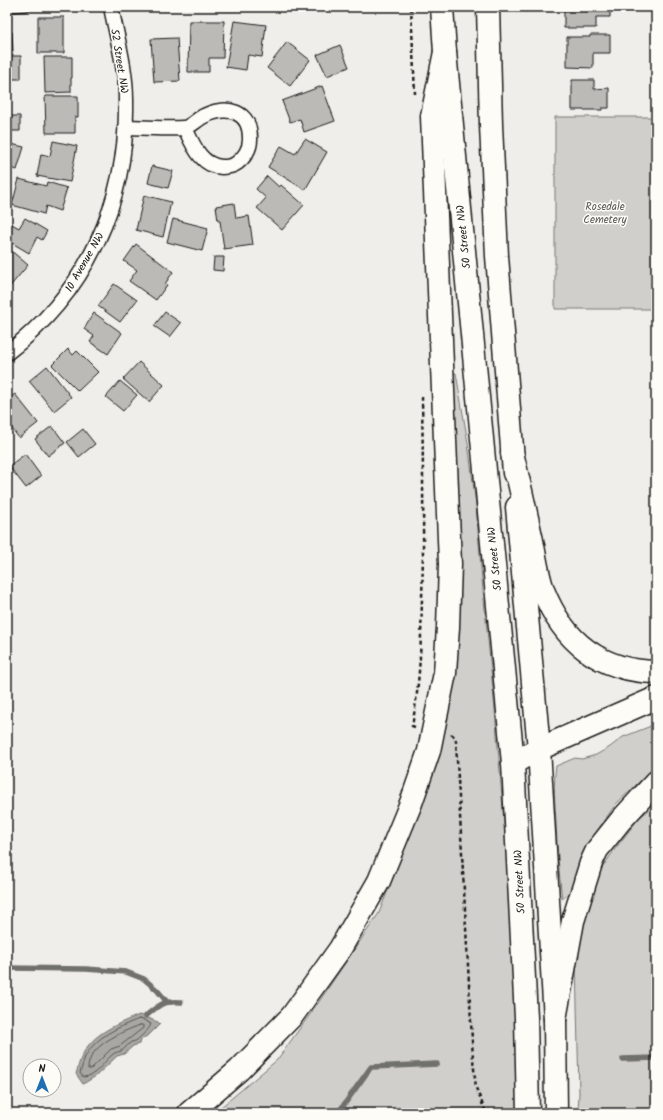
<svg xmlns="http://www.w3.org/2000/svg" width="663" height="1120" viewBox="0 0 663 1120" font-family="Kalam,sans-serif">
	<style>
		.green { fill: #d0cfcc; stroke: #767674 }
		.water { fill: #a8a7a3; stroke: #706f6d }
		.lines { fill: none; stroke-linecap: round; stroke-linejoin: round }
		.shore { stroke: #545452; stroke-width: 1 }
		.stream { stroke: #706f6d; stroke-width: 5.5 }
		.building { fill: #bbbab6; stroke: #1c1c1c }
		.lane-casing { stroke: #1c1c1c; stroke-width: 10 }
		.street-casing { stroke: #1c1c1c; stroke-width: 17 }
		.primary-casing { stroke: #1c1c1c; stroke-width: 25 }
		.highway-casing { stroke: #1c1c1c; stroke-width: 25 }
		.path { stroke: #1c1c1c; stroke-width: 2.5; stroke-dasharray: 4 3; stroke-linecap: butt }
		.lane { stroke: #fdfcf7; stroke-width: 7 }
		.street { stroke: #fdfcf7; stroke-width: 14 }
		.primary { stroke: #fdfcf7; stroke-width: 22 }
		.highway { stroke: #fdfcf7; stroke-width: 22 }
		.labels { text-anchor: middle; stroke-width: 3; stroke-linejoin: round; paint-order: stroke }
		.street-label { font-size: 11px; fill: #1c1c1c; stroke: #fdfcf7 }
		.park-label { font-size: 11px; fill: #5b5b5a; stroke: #fdfcf7 }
	</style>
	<rect width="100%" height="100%" fill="#f0eeea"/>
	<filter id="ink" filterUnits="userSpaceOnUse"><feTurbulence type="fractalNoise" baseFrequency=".025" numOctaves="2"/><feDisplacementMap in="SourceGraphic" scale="8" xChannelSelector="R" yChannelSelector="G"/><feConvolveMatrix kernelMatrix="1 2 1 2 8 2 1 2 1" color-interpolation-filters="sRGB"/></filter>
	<g filter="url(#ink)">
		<path class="green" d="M555,117h101v192h-101z
			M453,373h3l12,70 8,63 6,74 13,130 12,150 9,162 2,91h-304l63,-53 39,-54 63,-93 54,-138 15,-78z
			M656,724v42l-40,38 -17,24 -15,28 -14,37 -8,6c-3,-26 -5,-51 -6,-77 -1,-19 -3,-38 0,-56l19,-8 7,1 14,-4 14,-8 13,-10z
			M656,804v309h-78l1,-20 -3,-132 15,-77 24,-35 24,-31z"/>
		<path class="water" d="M139,1015c8,1 12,5 19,7l2,2 -10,10 -8,5 -3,5 -6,2 -9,8 -7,2 -21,20 -13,8 -7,-10c2,-6 3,-13 6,-18 10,-23 36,-32 57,-41z"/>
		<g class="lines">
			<path class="shore" d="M139,1019l5,1 7,4c-2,6 -10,12 -14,16 -1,1 -5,2 -6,2 -4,3 -6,7 -10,9 -3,1 -6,1 -9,4 -9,7 -16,22 -29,22l-3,-4c2,-5 3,-11 5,-16 11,-21 34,-30 54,-38z
				M140,1025h3v3l-23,18 -9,3 -20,20h-3c0,-24 34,-37 52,-44z"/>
			<path class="stream" d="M7,968l79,1 40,3 18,7 13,11 10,12
				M146,1016c14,-12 16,-15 35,-14
				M623,1059l33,-1
				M338,1113l33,-46 66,-3"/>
		</g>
		<path class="building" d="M564,7h46v10h-14v11h-32z
			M38,17h26v36h-26z
			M189,21h35l-1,37h-14v14h-21z
			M234,21l32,4 -4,32 -14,-2 -2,15 -20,-3z
			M7,32h5l1,19h-6z
			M590,35h20v18h-17v15l-26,-1v-30h23z
			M177,38l3,43 -26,1 -3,-43z
			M287,42l23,18 -20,26 -23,-18z
			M340,45l9,22 -22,9 -10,-21z
			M7,56h14v23h-14z
			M44,57h28v21h-1v14l-26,1z
			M572,80h22v9l15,-1v20h-7v2h-30z
			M322,86l13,35 -31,11 -4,-13 -10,3 -8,-21z
			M45,96h33v21h-3v16h-29z
			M7,116h13v15h-13z
			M305,139l22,13 -22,38 -37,-23 13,-21 14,8z
			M53,141l24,5 -7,36 -33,-6 4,-22 9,2z
			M7,143l17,4 -7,23 -10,-3z
			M152,166l21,5 -5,17 -20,-5z
			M267,176l12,11 2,-2 23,20 -22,25 -25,-22 9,-10 -10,-9z
			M19,179l27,7 1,-4 20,6 -7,23 -14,-5 -2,8 -32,-9z
			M144,195l27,7 -8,35 -27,-7z
			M234,203l2,15 13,-2 4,29 -29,4 -4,-28h-2l-2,-15z
			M25,218l22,13 -5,9 -5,-3 -8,16 -22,-13v-12l3,-5 9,5z
			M173,219l35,9 -6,23 -35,-9z
			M136,244l37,28 -8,12 2,1 -11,15 -27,-19 8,-11 -13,-9z
			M9,249l19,16 -21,25v-39z
			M214,257h10l-1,14 -10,-1z
			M114,284l23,16 -17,22 -22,-16z
			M165,312l16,11 -11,14 -16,-11z
			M94,313l28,20 -14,21 -18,-12 4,-6 -10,-7z
			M68,349l5,6 4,-4 21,21 -20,19 -26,-26z
			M139,362l25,23 -15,17 -26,-23z
			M47,366l24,31 -17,14 -25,-30z
			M120,381l17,14 -14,16 -17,-14z
			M15,394l23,29 -19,15 -12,-16v-22z
			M52,426l13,17 -17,13 -13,-17z
			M83,429l12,15 -16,13 -12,-15z
			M25,454l16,22 -15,12 -17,-22z"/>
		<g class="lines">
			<defs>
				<path id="lane" d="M7,8l19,-1"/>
				<path id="street" d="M125,127c19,0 39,2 58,1 7,0 14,-9 21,-12 23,-11 47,-6 46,24 0,9 -6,18 -13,23 -4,3 -10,4 -15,4 -21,-1 -29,-22 -37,-39
					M7,353c81,-62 121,-152 119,-253 0,-32 -9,-62 -15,-93"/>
				<path id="primary" d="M442,7l3,45 68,711 13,255 2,95
					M488,7l3,118 6,131 17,217
					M517,507l22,242 16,270 1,94"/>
				<path id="highway" d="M512,453c7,28 13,56 19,83 4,18 6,37 12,54 20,51 57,81 113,82
					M513,763l26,-14 117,-51
					M555,1019l18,-98 18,-58 6,-13 24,-30 35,-38
					M189,1113l50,-43 53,-54 48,-67 39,-68 32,-78 18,-52 4,-20 12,-58 3,-46 2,-63 -18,-448 13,-64"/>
			</defs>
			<use href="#lane" class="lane-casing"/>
			<use href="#street" class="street-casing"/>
			<use href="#primary" class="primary-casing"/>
			<use href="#highway" class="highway-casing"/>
			<path class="path" d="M411,7l4,87
				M415,727l-3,-1c8,-42 9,-85 10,-127 2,-67 1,-135 0,-202
				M451,734l4,3 1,4 17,318 3,29 10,25"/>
			<use href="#lane" class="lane"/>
			<use href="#street" class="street"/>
			<use href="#primary" class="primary"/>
			<use href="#highway" class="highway"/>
		</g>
	</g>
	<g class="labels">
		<g class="street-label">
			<text transform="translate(120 61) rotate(81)" y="4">52 Street NW</text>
			<text transform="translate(463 237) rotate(-96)" y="4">50 Street NW</text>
			<text transform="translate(84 262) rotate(-60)" y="4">10 Avenue NW</text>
			<text transform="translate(494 559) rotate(-96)" y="4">50 Street NW</text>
			<text transform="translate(519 882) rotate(-93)" y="4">50 Street NW</text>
		</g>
		<g class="park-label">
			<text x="605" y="210">Rosedale<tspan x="605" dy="13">Cemetery</tspan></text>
		</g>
	</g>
	<rect width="663" height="1120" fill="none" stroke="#fdfcf7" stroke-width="24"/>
	<rect x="12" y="12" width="639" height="1096" fill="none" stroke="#1c1c1c" stroke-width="1.5" filter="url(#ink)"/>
	<g transform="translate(42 1078)"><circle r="19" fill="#fdfcf7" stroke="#a3a29f"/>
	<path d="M0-3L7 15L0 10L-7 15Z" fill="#1f6fb2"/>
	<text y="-6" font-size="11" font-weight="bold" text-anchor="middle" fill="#1c1c1c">N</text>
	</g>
</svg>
